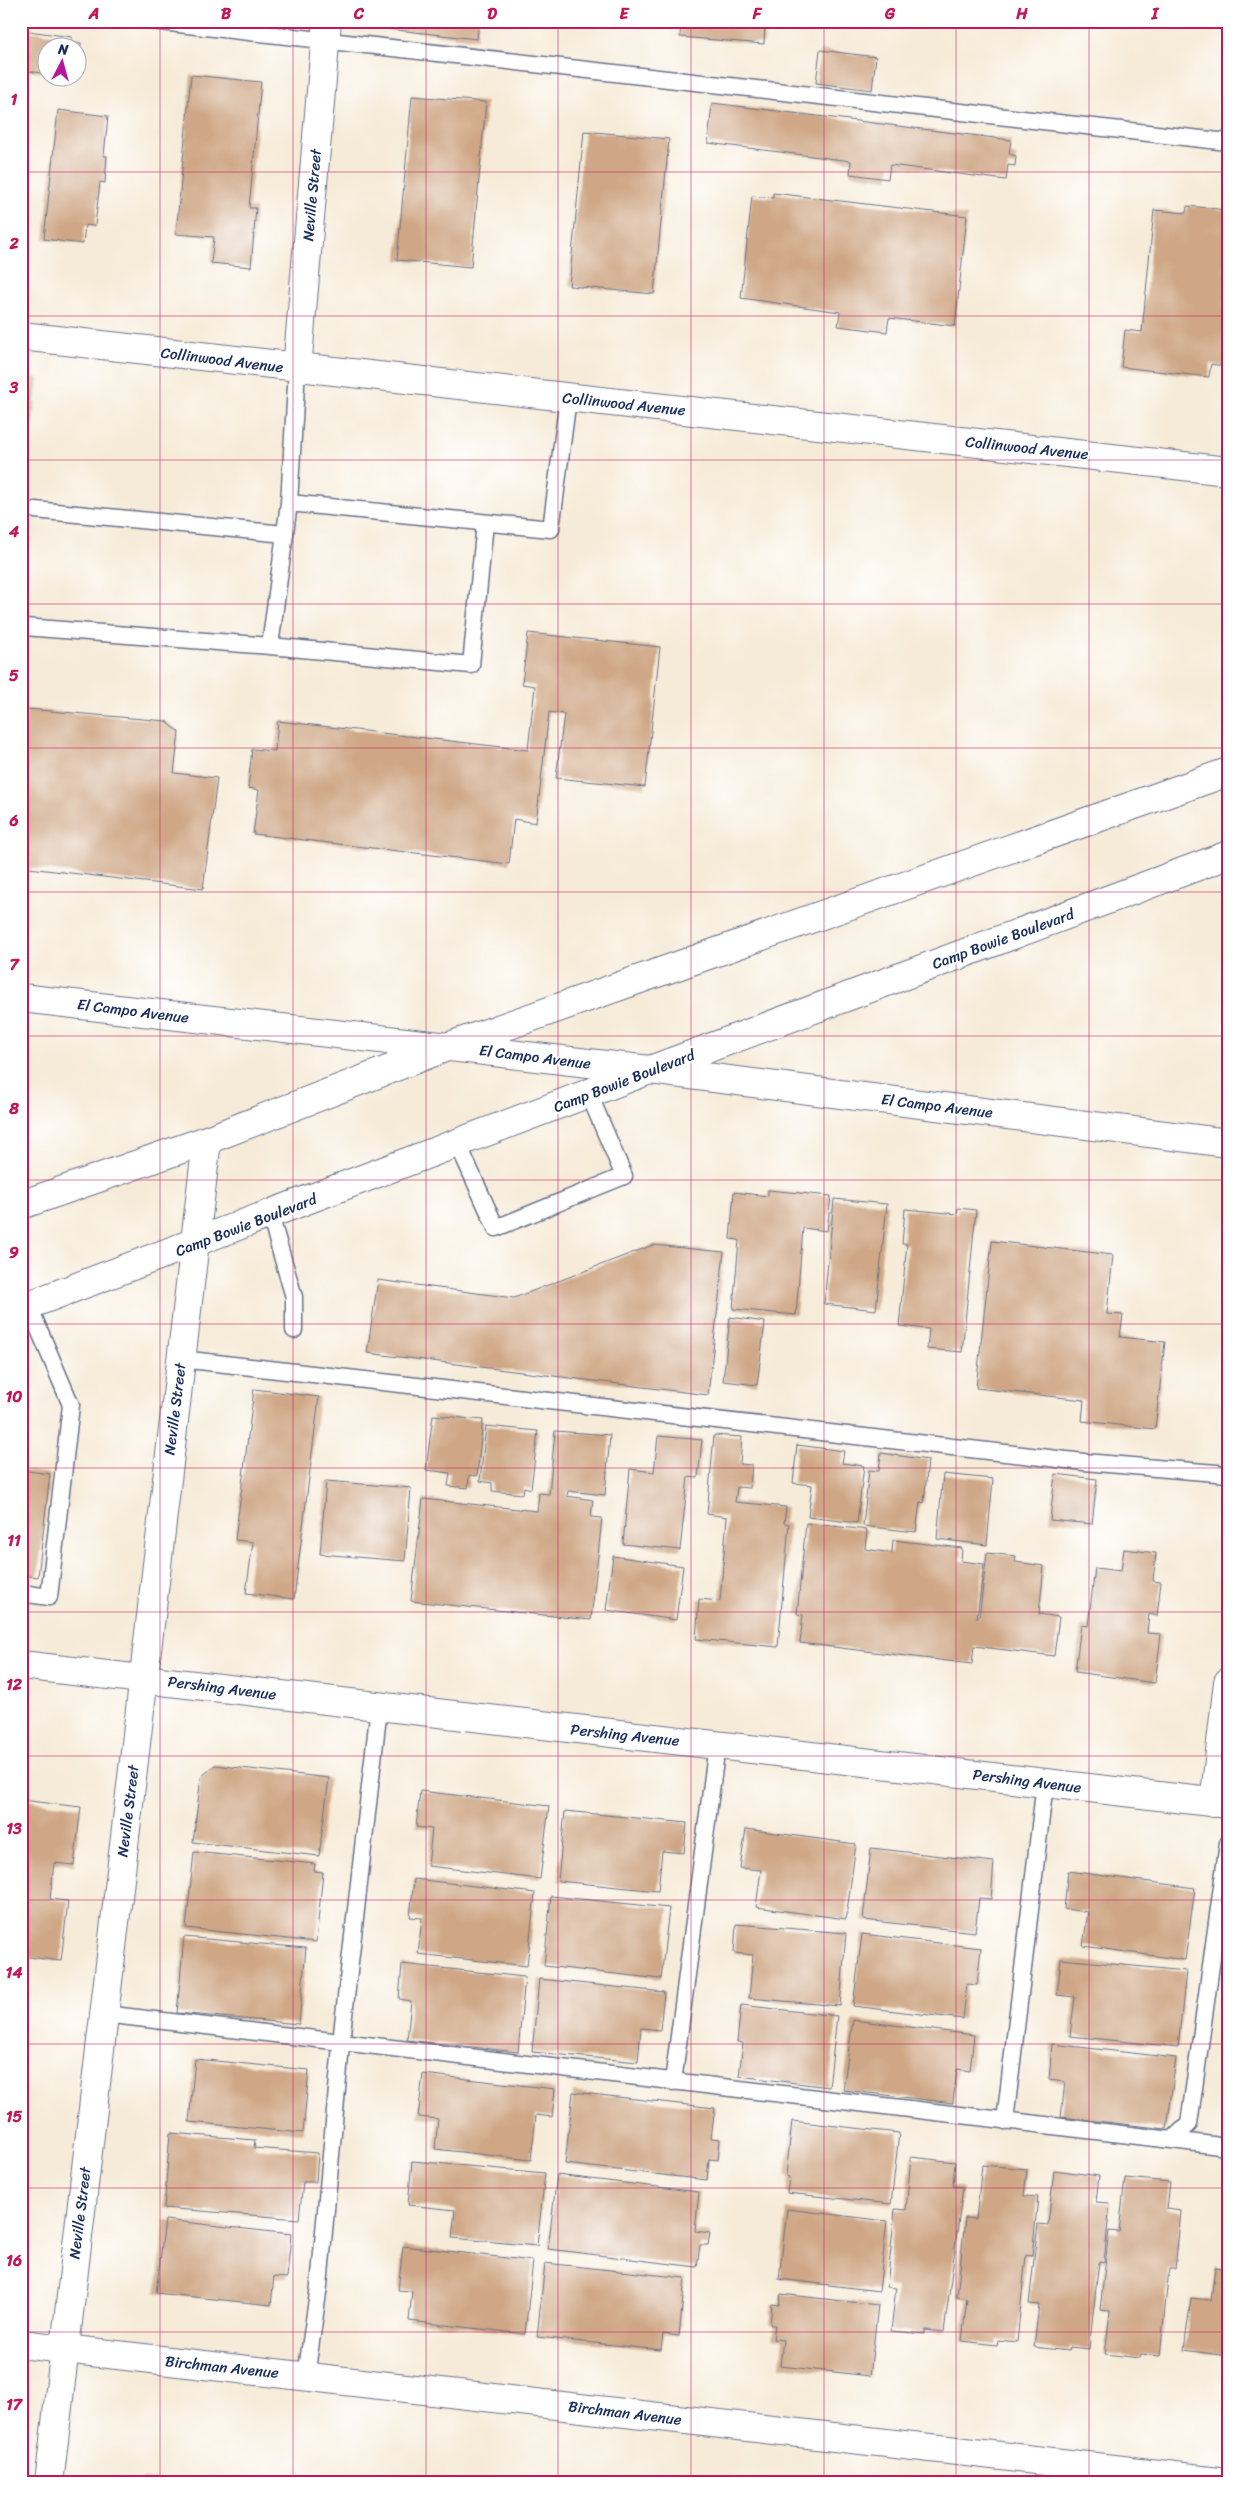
<svg xmlns="http://www.w3.org/2000/svg" width="1249" height="2504" viewBox="0 0 1249 2504" font-family="Sriracha,sans-serif">
	<style>
		.green { fill: #abd37d; stroke: #63816e }
		.building { fill: #cfa786 }
		.lines { fill: none; stroke-linecap: round; stroke-linejoin: round }
		.service-casing { stroke: #687189; stroke-width: 19 }
		.minor-casing { stroke: #687189; stroke-width: 30 }
		.tertiary-casing { stroke: #687189; stroke-width: 30 }
		.secondary-casing { stroke: #687189; stroke-width: 30 }
		.service { stroke: #fff; stroke-width: 16 }
		.minor { stroke: #fff; stroke-width: 28 }
		.tertiary { stroke: #fff; stroke-width: 28 }
		.secondary { stroke: #fff; stroke-width: 28 }
		.grid { fill: none; stroke: #c2185b; stroke-width: 1; stroke-opacity: 0.55 }
		.labels { text-anchor: middle; stroke-width: 4; stroke-linejoin: round; paint-order: stroke }
		.street-label { font-size: 15px; fill: #1b2f5e; stroke: #fff }
		.neatline { fill: none; stroke: #c2185b; stroke-width: 2 }
		.grid-label { font-size: 16px; text-anchor: middle; font-weight: bold; fill: #c2185b }
	</style>
	<rect width="100%" height="100%" fill="#fff"/>
	<filter id="ink" filterUnits="userSpaceOnUse"><feTurbulence type="fractalNoise" baseFrequency=".02" numOctaves="2"/><feDisplacementMap in="SourceGraphic" scale="10" xChannelSelector="R" yChannelSelector="G"/><feConvolveMatrix kernelMatrix="1 2 1 2 8 2 1 2 1" color-interpolation-filters="sRGB"/></filter>
	<filter id="wash" filterUnits="userSpaceOnUse"><feTurbulence type="fractalNoise" baseFrequency=".0096" numOctaves="4" result="noise"/><feDisplacementMap in="SourceGraphic" scale="20" xChannelSelector="R" yChannelSelector="G"/><feGaussianBlur stdDeviation="1.12" result="paint"/><feColorMatrix in="noise" values="0 0 0 0 0 0 0 0 0 0 0 0 0 0 0 0 0 1.4 0 .05"/><feComposite in="paint" operator="in"/></filter>
	<g filter="url(#wash)">
		<rect width="100%" height="100%" fill="#f6ebd8"/>
		<path class="green" d="M21,377l16,2 -16,132z"/>
		<g id="blocks">
			<path class="building" d="M389,21h90l-2,18 -89,-10z
				M681,21h84l-1,23 -84,-7z
				M21,30l51,7v4l9,2 -2,21 -1,-16h-30v26l-27,-4z
				M820,50l56,7 -4,33 -56,-7z
				M191,75l70,7 -12,126h7l-5,59 -40,-4 3,-26 -38,-3z
				M412,96l74,6 -15,165 -74,-7z
				M712,103l299,37 -2,14 7,2 -1,10 -7,-1 -2,15 -116,-15 -2,14 -38,-5 1,-13 -143,-18z
				M58,110l50,6 -4,40h3l-2,27 -5,-1 -5,44 -10,-1 -2,19 -39,-5z
				M584,131l85,8 -15,155 -85,-8z
				M773,193l194,23 -12,110 -66,-8 -2,14 -49,-6 2,-14 -99,-14 11,-102 21,2z
				M1187,206l41,4v157l-17,-3 -2,13 -88,-10 4,-37 17,2 12,-122 32,3z
				M528,633l132,14 -15,140 -89,-9 8,-64 -15,-2 -13,111 -22,-4 -5,45 -256,-30 6,-44 -11,-2 4,-39 23,2 3,-30 250,29 7,-64 -13,-2z
				M27,709l139,12 13,11 -5,41 43,5 -14,111 -182,-22v-119z
				M768,1190l63,6 -4,35 -24,-3 -7,87 -63,-6 6,-69 -9,-1 4,-47 34,4z
				M834,1199l53,5 -11,106 -52,-6z
				M958,1208l18,2 -14,142 -35,-3 2,-20 -30,-3 8,-82h-5l3,-35 52,5z
				M992,1241l121,14 -6,59 16,1 -3,22 45,5 -10,87 -73,-8 2,-21 -108,-12z
				M653,1245l71,7 -16,143 -341,-42 11,-73 136,18z
				M730,1317l35,5 -8,63 -34,-4z
				M254,1389l65,8 -25,202 -48,-6 7,-51 -18,-2z
				M433,1415l50,5 -6,56 -8,-1 -1,13 -20,-2 2,-13 -24,-3z
				M486,1426l52,5 -7,58 -7,-2 -1,7 -31,-3v-8l-12,-2z
				M555,1431l55,4 -5,60 -37,-4 -1,5 26,4 -2,17 11,1 -11,102 -180,-19 12,-102 114,12 2,-18 10,1z
				M714,1435l28,2 -2,27 12,1 -2,23 -13,-1 -2,15 51,5 -2,16 5,1 -11,123 -82,-8 3,-40 21,2 7,-84 -20,-3z
				M658,1436l44,4 -4,38 -10,-1 -8,73 -57,-6 7,-75 24,3z
				M797,1445l47,6 -2,12 22,3 -7,57 -49,-6 4,-32 -19,-2z
				M881,1453l47,7 -4,43 -4,-1 -4,30 -53,-6 6,-56 10,1z
				M21,1470l29,4 -12,103 -17,-2z
				M943,1474l50,5 -6,66 -50,-6z
				M1055,1474l42,5 -5,45 -42,-4z
				M326,1481l85,7 -6,73 -85,-7z
				M806,1523l61,7 -2,19 27,4 1,-13 69,8 -1,13 23,3 -7,54h2l8,-65 29,3 -1,6 29,4 -5,48 20,3 -5,39 -80,-10 -2,18 -172,-21 3,-28 -6,-1z
				M1124,1549l32,4 -3,28 8,1 -4,34 -8,-2 -2,19 14,1 -6,49 -80,-11 6,-47 7,1 7,-58 26,3z
				M613,1556l70,10 -7,54 -70,-10z
				M215,1765l114,13 -10,78 -126,-14 8,-65z
				M420,1791l129,15 -9,73 -112,-13 4,-37 -16,-2z
				M21,1800l60,7 -7,58 -20,-2 -4,36 18,2 -7,60 -40,-5z
				M565,1811l122,12 -3,30 -22,-2 -4,40 -100,-10z
				M746,1829l110,15 -10,75 -90,-12 5,-37 -21,-2z
				M871,1848l123,14 -3,37 -12,-1 -4,34 -112,-12z
				M194,1852l121,12 -1,7 9,1 -7,70 -130,-14z
				M1068,1871l127,17 -10,72 -102,-14 5,-34 -24,-3z
				M414,1879l121,14 -8,73 -109,-12 4,-36 -12,-1z
				M551,1896l118,12 -8,71 -117,-13z
				M736,1924l110,9 -6,73 -91,-8 4,-43 -19,-2z
				M862,1934l119,14 -4,37 -10,-1 -4,35 -110,-13z
				M184,1937l122,11 -7,76 -122,-11z
				M1061,1959l125,12 -8,76 -108,-11 5,-39 -18,-2z
				M402,1964l123,13 -7,75 -111,-12 4,-39 -12,-2z
				M539,1979l125,13 -4,38 -19,-2 -3,34 -106,-10z
				M741,2005l96,11 -8,71 -90,-11 4,-33 -6,-1z
				M853,2020l121,15 -4,36 -13,-2 -4,34 -110,-13z
				M1052,2044l124,14 -9,71 -106,-12 4,-35 -16,-2z
				M195,2059l114,11 -6,63 -114,-11z
				M423,2074l132,15 -3,28 -16,-2 -5,45 -96,-11 3,-30 -20,-2z
				M573,2092l142,16 -4,30 9,1 -2,21 -9,-1 -2,21 -142,-16z
				M792,2121l107,12 -8,71 -104,-11 2,-16 -3,-1z
				M170,2133l85,7 -1,8 64,5 -2,29h-13l-4,37 -135,-11z
				M911,2157l44,5 -2,24 10,1 -19,145 -19,-2v4l-34,-3 5,-43 -9,-1 8,-78 11,1z
				M412,2161l133,12 -8,73 -85,-8 3,-28 -47,-5z
				M982,2165l45,4 -3,27 14,1 -6,59 -6,-1 -9,87 -19,-2 -1,5 -35,-4 5,-42 -10,-2 8,-79 11,1z
				M1054,2170l45,6 -3,26 14,1 -6,59 -5,-1 -10,88 -19,-2 -1,4 -35,-4 5,-42 -10,-1 9,-80 10,1z
				M557,2175l142,17 -4,39 15,2 -2,12h-8l-3,22 -149,-18z
				M1125,2178l45,4 -3,27 14,2 -6,58h-6l-9,87 -19,-2 -1,4 -35,-4 5,-43 -10,-1 9,-79 10,1z
				M787,2209l100,12 -8,70 -100,-12z
				M165,2220l126,14 -4,44 -13,-1 -3,28 -115,-12z
				M403,2246l130,15 -8,73 -116,-13 3,-30 -14,-1z
				M545,2263l140,15 -6,58 -16,-2 -2,16 -124,-13z
				M1215,2267l13,2v87l-44,-6 7,-52 20,2z
				M781,2294l97,11 -8,71 -90,-10 3,-26 -10,-1 2,-14h-5l2,-21 7,1z
				M142,2479l21,2v2h-21z"/>
		</g>
	</g>
	<g filter="url(#ink)">
		<use href="#blocks" fill-opacity="0" stroke="#687189" stroke-width="1"/>
		<g class="lines">
			<defs>
				<path id="service" d="M152,21l1076,121
					M297,369l-8,134 262,26 17,-131
					M289,503l-19,143 201,19 14,-142
					M35,510l250,24
					M24,627l246,19
					M458,1144l38,84 128,-52 -35,-82
					M270,1215l24,82v33
					M181,1359l903,103 144,12
					M21,1593l28,4 22,-192 -42,-99
					M104,2014l1068,126 17,-16 39,-281
					M673,2082l44,-337
					M1005,2121l40,-338
					M1172,2140l56,7
					M306,2376l13,-90 24,-262 36,-317"/>
				<path id="minor" d="M21,336l1207,135
					M297,369l30,-348
					M21,998l629,72 578,73
					M21,1665l1207,139
					M1214,1803l14,-121
					M49,2483l158,-1343"/>
				<path id="tertiary" d="M21,2344l1207,138"/>
				<path id="secondary" d="M21,1205l186,-65 240,-93 781,-275
					M21,1308l629,-238 578,-215"/>
			</defs>
			<use href="#service" class="service-casing"/>
			<use href="#minor" class="minor-casing"/>
			<use href="#tertiary" class="tertiary-casing"/>
			<use href="#secondary" class="secondary-casing"/>
			<use href="#service" class="service"/>
			<use href="#minor" class="minor"/>
			<use href="#tertiary" class="tertiary"/>
			<use href="#secondary" class="secondary"/>
		</g>
	</g>
	<path class="grid" d="M160,21v2462M293,21v2462M426,21v2462M558,21v2462M691,21v2462M824,21v2462M956,21v2462M1089,21v2462M21,172h1207M21,316h1207M21,460h1207M21,604h1207M21,748h1207M21,892h1207M21,1036h1207M21,1180h1207M21,1324h1207M21,1468h1207M21,1612h1207M21,1756h1207M21,1900h1207M21,2044h1207M21,2188h1207M21,2332h1207"/>
	<g class="labels">
		<g class="street-label">
			<text transform="translate(312 195) rotate(-85)" y="5">Neville Street</text>
			<text transform="translate(222 360) rotate(7)" y="5">Collinwood Avenue</text>
			<text transform="translate(624 404) rotate(6)" y="5">Collinwood Avenue</text>
			<text transform="translate(1027 448) rotate(6)" y="5">Collinwood Avenue</text>
			<text transform="translate(1003 939) rotate(-20)" y="5">Camp Bowie Boulevard</text>
			<text transform="translate(133 1011) rotate(7)" y="5">El Campo Avenue</text>
			<text transform="translate(535 1057) rotate(7)" y="5">El Campo Avenue</text>
			<text transform="translate(624 1081) rotate(-21)" y="5">Camp Bowie Boulevard</text>
			<text transform="translate(937 1106) rotate(7)" y="5">El Campo Avenue</text>
			<text transform="translate(246 1225) rotate(-21)" y="5">Camp Bowie Boulevard</text>
			<text transform="translate(175 1409) rotate(-83)" y="5">Neville Street</text>
			<text transform="translate(222 1688) rotate(7)" y="5">Pershing Avenue</text>
			<text transform="translate(625 1735) rotate(6)" y="5">Pershing Avenue</text>
			<text transform="translate(1027 1781) rotate(7)" y="5">Pershing Avenue</text>
			<text transform="translate(128 1811) rotate(-83)" y="5">Neville Street</text>
			<text transform="translate(80 2213) rotate(-83)" y="5">Neville Street</text>
			<text transform="translate(222 2367) rotate(6)" y="5">Birchman Avenue</text>
			<text transform="translate(625 2413) rotate(7)" y="5">Birchman Avenue</text>
		</g>
	</g>
	<rect width="1249" height="2504" fill="none" stroke="#fff" stroke-width="55"/>
	<g transform="translate(62 62) rotate(6)"><circle r="24" fill="#ffffff" stroke="#a4acbf"/>
	<path d="M0-4L9 19L0 12L-9 19Z" fill="#b5179e"/>
	<text y="-8" font-size="14" font-weight="bold" text-anchor="middle" fill="#1b2f5e">N</text>
	</g>
	<rect x="28" y="28" width="1194" height="2448" class="neatline"/>
	<g class="grid-label">
		<text x="94" y="19">A</text>
		<text x="226" y="19">B</text>
		<text x="359" y="19">C</text>
		<text x="492" y="19">D</text>
		<text x="624" y="19">E</text>
		<text x="757" y="19">F</text>
		<text x="890" y="19">G</text>
		<text x="1022" y="19">H</text>
		<text x="1155" y="19">I</text>
		<text x="14" y="105">1</text>
		<text x="14" y="249">2</text>
		<text x="14" y="393">3</text>
		<text x="14" y="537">4</text>
		<text x="14" y="681">5</text>
		<text x="14" y="826">6</text>
		<text x="14" y="970">7</text>
		<text x="14" y="1114">8</text>
		<text x="14" y="1258">9</text>
		<text x="14" y="1402">10</text>
		<text x="14" y="1546">11</text>
		<text x="14" y="1690">12</text>
		<text x="14" y="1834">13</text>
		<text x="14" y="1978">14</text>
		<text x="14" y="2122">15</text>
		<text x="14" y="2266">16</text>
		<text x="14" y="2410">17</text>
	</g>
</svg>
